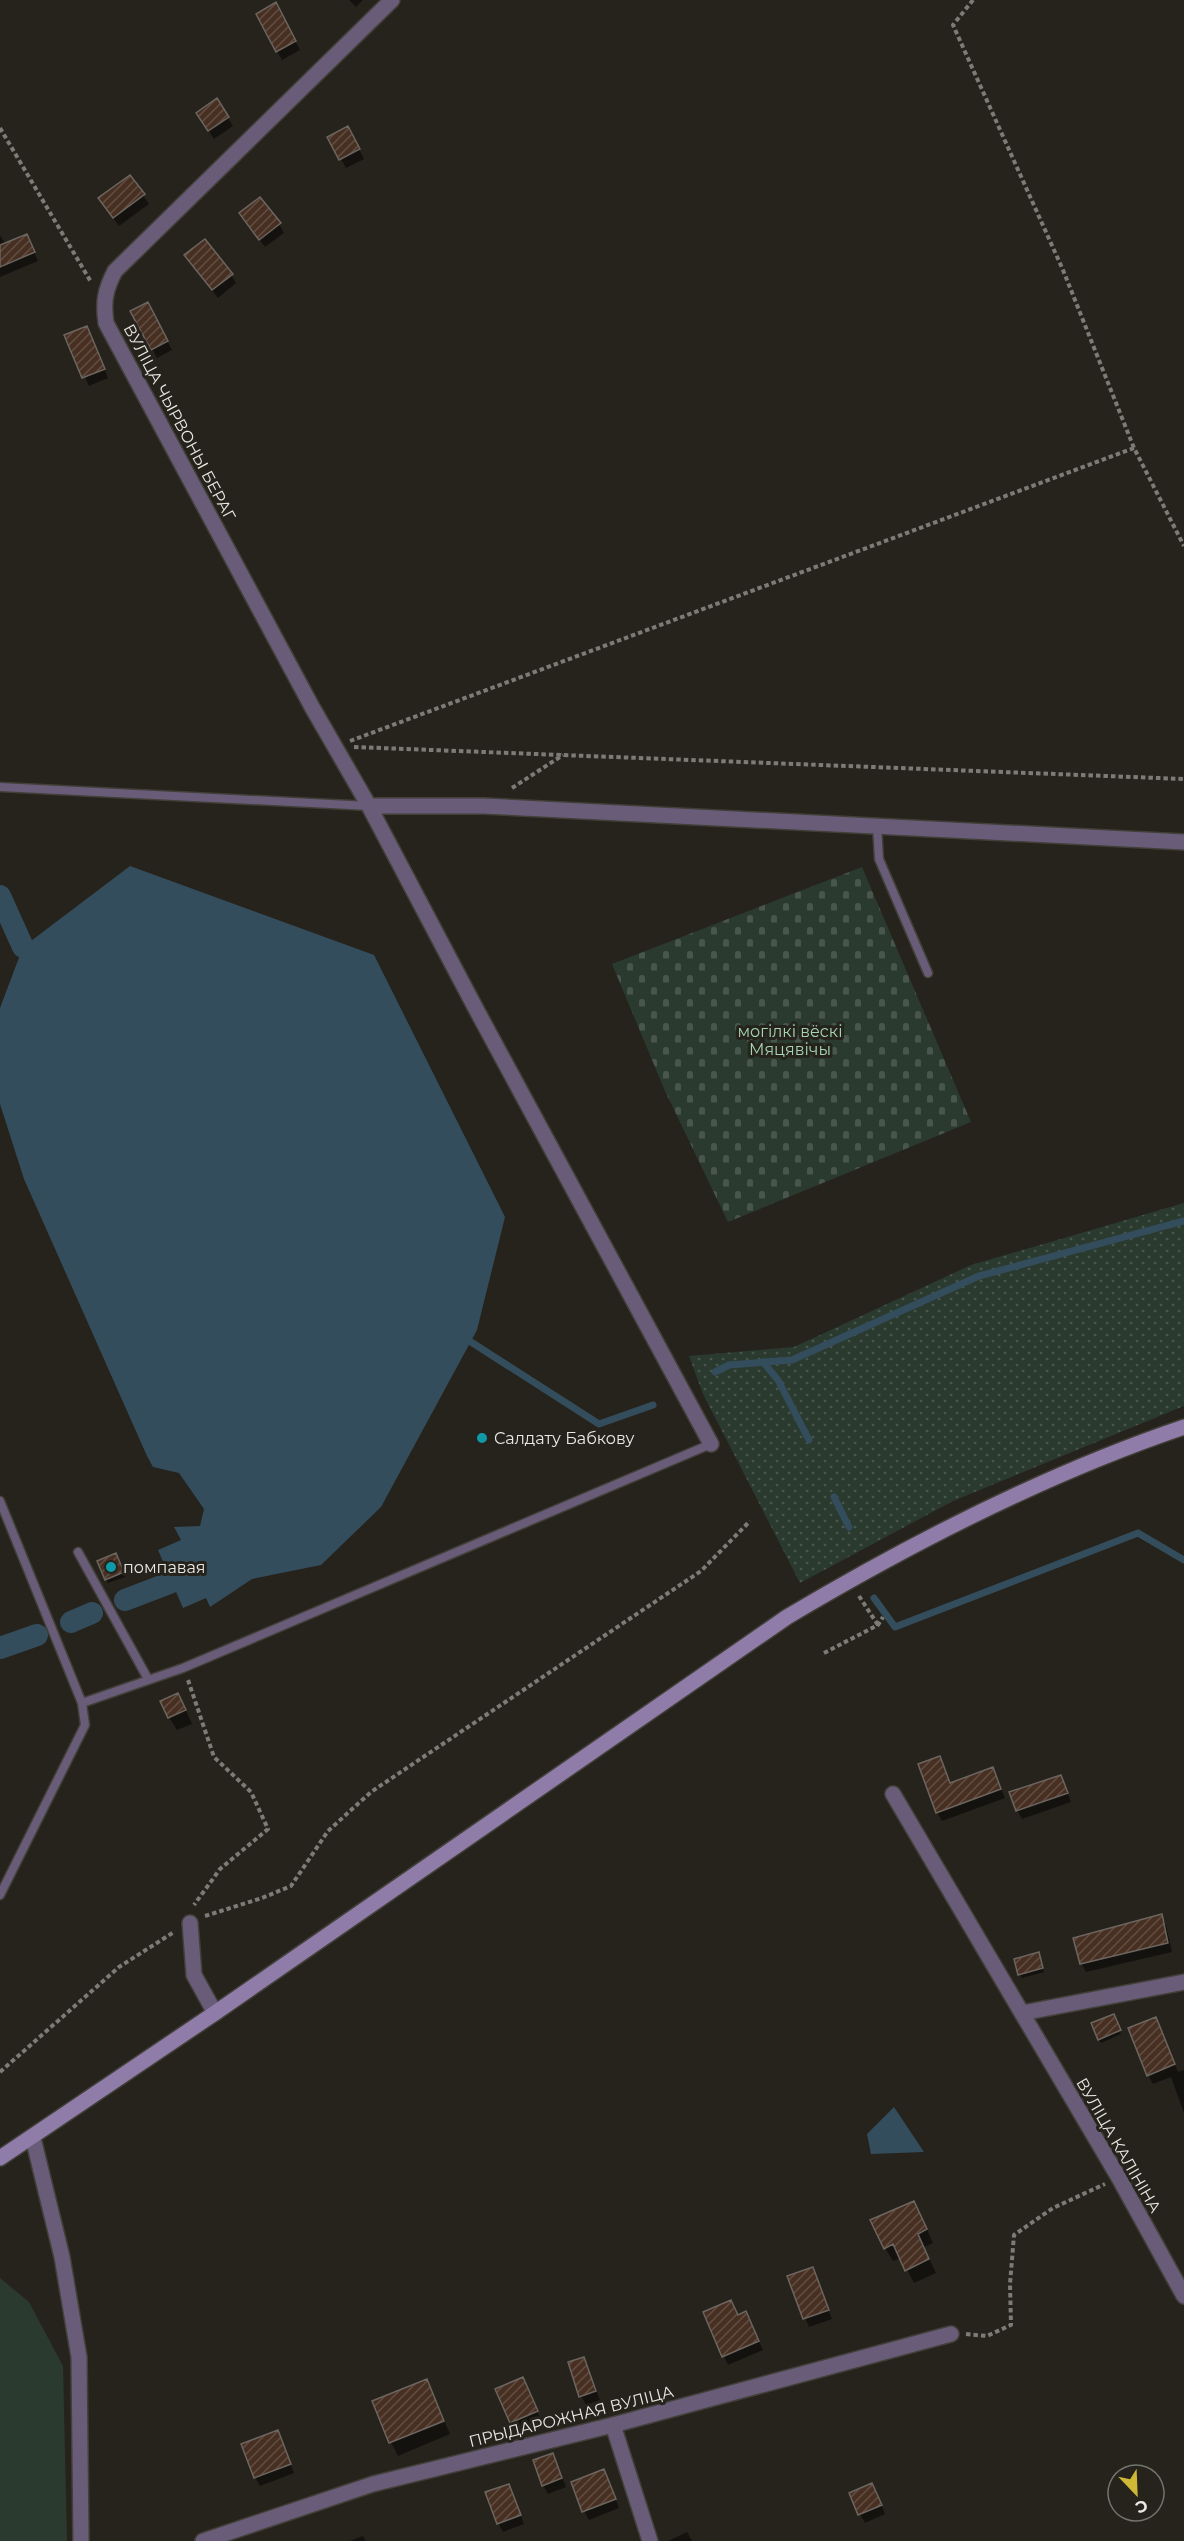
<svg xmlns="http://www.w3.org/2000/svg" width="1184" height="2541" viewBox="0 0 1184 2541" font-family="Montserrat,sans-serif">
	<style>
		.grass { fill: url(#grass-dots) }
		.cemetery { fill: url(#cemetery-stones) }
		.green { fill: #2a3a2f }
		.water { fill: #344d5d }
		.shadow { fill: #0007 }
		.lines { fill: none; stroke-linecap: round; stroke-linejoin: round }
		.stream { stroke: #344d5d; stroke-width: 7 }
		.canal { stroke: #344d5d; stroke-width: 22 }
		.building { fill: url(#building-hatch); stroke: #6d6560; stroke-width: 1.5 }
		.service-casing { stroke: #413f38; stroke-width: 11 }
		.minor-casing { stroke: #413f38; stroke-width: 18 }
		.secondary-casing { stroke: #413f38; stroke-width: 18 }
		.path { stroke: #7c7b75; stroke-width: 4; stroke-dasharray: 4.5 3; stroke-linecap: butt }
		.service { stroke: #685c78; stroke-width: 8 }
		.minor { stroke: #685c78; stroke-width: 15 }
		.secondary { stroke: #8f7ca8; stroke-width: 15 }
		.culture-dot { fill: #0f9aa8; stroke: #25231c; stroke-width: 2 }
		.labels { text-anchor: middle; stroke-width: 6; stroke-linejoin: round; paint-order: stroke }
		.street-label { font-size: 16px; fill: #eae9e4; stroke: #25231c }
		.park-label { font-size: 16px; fill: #a4d6b3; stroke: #25231c }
		.poi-label { font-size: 16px; fill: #eae9e4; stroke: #25231c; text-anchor: start }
	</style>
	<defs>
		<pattern id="grass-dots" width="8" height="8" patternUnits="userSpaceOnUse" patternTransform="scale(1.5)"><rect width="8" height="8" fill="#2a3a2f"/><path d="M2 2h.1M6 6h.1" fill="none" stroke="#49564d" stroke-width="1.8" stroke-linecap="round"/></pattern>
		<pattern id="cemetery-stones" width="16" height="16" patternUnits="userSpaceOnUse" patternTransform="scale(1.5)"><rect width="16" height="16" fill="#2a3a2f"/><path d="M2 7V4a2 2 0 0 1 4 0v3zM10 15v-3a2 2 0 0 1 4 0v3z" fill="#49564d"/></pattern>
		<pattern id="building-hatch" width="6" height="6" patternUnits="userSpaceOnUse" patternTransform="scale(1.5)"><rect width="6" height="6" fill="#473022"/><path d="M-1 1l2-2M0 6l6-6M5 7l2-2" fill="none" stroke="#624e42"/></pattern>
	</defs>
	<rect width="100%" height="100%" fill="#25231c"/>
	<path class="grass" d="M1184,1203v203l-231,95 -153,82 -97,-189 -14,-38 105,-9 177,-82z"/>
	<path class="cemetery" d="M862,867l109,255 -243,100 -63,-131 -53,-127z"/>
	<path class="green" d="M0,2278l29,24 34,64 4,175h-67z"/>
	<path class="water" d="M130,866l244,89 131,262 -28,113 -96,177 -60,58 -69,14 -42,28 -4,-9 -23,10 -25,-58 23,-10 -7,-13 26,-1 4,-17 -25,-36 -26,-6 -6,-11 -123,-277 -24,-75v-96l23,-61z
		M894,2107l30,45 -53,2 -4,-20z"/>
	<path class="shadow" d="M349,0h14l-7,7z
		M275,4l25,46 -18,10 -5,-9z
		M217,100l16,26 -19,13 -11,-17z
		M353,137l11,22 -18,9 -17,-30z
		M130,177l19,27 -30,22 -14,-19z
		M246,222l33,2 5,9 -19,14z
		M0,235l5,9h26l7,17 -38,16z
		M191,264l40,11 5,8 -18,15z
		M151,311l21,39 -15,8 -25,-46z
		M66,336l25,1 17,41 -19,8z
		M118,1559l7,18 -17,6 -2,-4z
		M185,1708l7,16 -15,6 -8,-13z
		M939,1758l12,26 42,-15 12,29 -63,23 -5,-9z
		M1061,1776l10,26 -49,17 -5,-9z
		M1161,1916l5,9 6,27 -86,20 -5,-9z
		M1040,1958l4,14 -22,6 -3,-4z
		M1155,2019l23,53 6,-2v43l-13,-36 -18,7 -5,-9z
		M1115,2020l6,14 -20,9 -2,-4z
		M921,2216l12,27 -9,4 12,26 -22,10 -13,-25 -8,3 -8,-13z
		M813,2269l19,50 -23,8 -20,-50z
		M705,2313l33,3 12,6 13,28 -35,15z
		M583,2358l17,42 -14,5 -5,-9z
		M426,2380l24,54 -52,22 -7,-14z
		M527,2388l14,32 -24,11 -20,-41z
		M277,2432l17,41 -34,13 -5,-9z
		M552,2454l14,33 -18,7 -5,-9z
		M604,2471l15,37 -30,12 -5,-9z
		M508,2485l16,39 -21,8 -5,-9z
		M877,2493l8,21 -20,9 -5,-9z
		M687,2532l5,9h-24z
		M363,2536l3,5h-16z"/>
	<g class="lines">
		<path class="stream" d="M471,1342l128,82 54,-19
			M763,1362l15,18 31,60
			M715,1372l14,-7 63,-5 187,-84 205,-55
			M834,1497l15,30
			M874,1598l21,29 243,-94 46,27"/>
		<path class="canal" d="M0,896l23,51
			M125,1600l47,-18
			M71,1622l21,-9
			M0,1648l37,-13"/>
	</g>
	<path class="building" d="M276,2l20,39 -20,11 -20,-38z
		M217,98l12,19 -21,14 -12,-18z
		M348,126l12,23 -21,11 -12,-23z
		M130,175l15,19 -32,24 -15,-20z
		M260,197l21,26 -22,17 -20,-27z
		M27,234l8,18 -35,15v-22z
		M205,239l28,35 -21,16 -28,-35z
		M148,302l20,39 -17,9 -21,-39z
		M87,326l18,43 -23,9 -18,-43z
		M116,1553l8,19 -19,8 -8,-19z
		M178,1693l8,17 -18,8 -8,-17z
		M940,1756l10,27 43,-16 8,22 -65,24 -18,-49z
		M1061,1775l7,18 -52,18 -7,-19z
		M1162,1914l6,29 -88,21 -7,-26z
		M1039,1952l4,16 -25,7 -4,-16z
		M1114,2014l7,16 -23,10 -7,-17z
		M1156,2017l19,47 -28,12 -19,-48z
		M914,2201l13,28 -9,5 11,25 -24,12 -12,-27 -9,5 -14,-29z
		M813,2267l16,43 -26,9 -16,-43z
		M731,2300l7,15 8,-4 13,30 -37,16 -19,-45z
		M584,2357l12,34 -17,6 -11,-35z
		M523,2377l15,34 -28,12 -15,-34z
		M427,2379l17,42 -55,22 -17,-42z
		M278,2430l13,34 -37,14 -13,-34z
		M553,2453l9,25 -20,8 -9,-26z
		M604,2469l12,30 -34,13 -11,-30z
		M872,2483l10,22 -24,10 -9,-22z
		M509,2484l12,31 -24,9 -12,-32z"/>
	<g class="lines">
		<defs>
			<path id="service" d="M0,787l369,19
				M877,826l2,33 49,114
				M0,1501l82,202 101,-35 528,-224
				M78,1552l70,127
				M0,1895l85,-170 -3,-22"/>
			<path id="minor" d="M392,0l-277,271c-10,19 -12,31 -9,52l206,384 57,99 107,203 235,435
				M369,806h115l700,36
				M893,1794l226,384 65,118
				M190,1923l4,52 21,38
				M1022,2013l162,-31
				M33,2138l29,119 17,100 2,184
				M613,2425l37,116
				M203,2541l170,-57 240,-59 338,-91"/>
			<path id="secondary" d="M0,2158l215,-145 572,-396c126,-75 258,-143 397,-190"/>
		</defs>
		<use href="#service" class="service-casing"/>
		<use href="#minor" class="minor-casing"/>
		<use href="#secondary" class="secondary-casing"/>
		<path class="path" d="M973,0l-20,25 110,245 71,178 50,98
			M0,128l91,154
			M350,741l784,-293
			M354,747l830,32
			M512,788l51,-33
			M859,1596l19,29
			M824,1653l54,-28 5,-8
			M188,1680l26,77 37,35 17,37 -48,40 -26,36
			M205,1916l57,-18 29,-12 37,-55 43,-39 330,-221 49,-50
			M0,2072l119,-105 55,-35
			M966,2334l21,2 24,-11 -1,-41 4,-49 39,-27 52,-24"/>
		<use href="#service" class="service"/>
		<use href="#minor" class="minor"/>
		<use href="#secondary" class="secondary"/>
	</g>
	<g class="culture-dot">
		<circle cx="482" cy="1438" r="6"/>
		<circle cx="111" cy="1567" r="6"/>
	</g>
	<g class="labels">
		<g class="street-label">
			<text transform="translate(180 422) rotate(62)" y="6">ВУЛІЦА ЧЫРВОНЫ БЕРАГ</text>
			<text transform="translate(1119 2145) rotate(60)" y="6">ВУЛІЦА КАЛІНІНА</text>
			<text transform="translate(571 2416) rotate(-14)" y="6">ПРЫДАРОЖНАЯ ВУЛІЦА</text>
		</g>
		<g class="park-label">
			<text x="790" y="1037">могілкі вёскі<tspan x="790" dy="18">Мяцявічы</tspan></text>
		</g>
		<g class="poi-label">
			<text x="494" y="1444">Салдату Бабкову</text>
			<text x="123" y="1573">помпавая</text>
		</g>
	</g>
	<g transform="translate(1136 2493) rotate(157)"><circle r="28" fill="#25231c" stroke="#74726c" stroke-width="1.5"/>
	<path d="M0-4.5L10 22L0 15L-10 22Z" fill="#d0b837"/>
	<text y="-9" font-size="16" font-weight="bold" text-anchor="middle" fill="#eae9e4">С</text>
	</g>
</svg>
